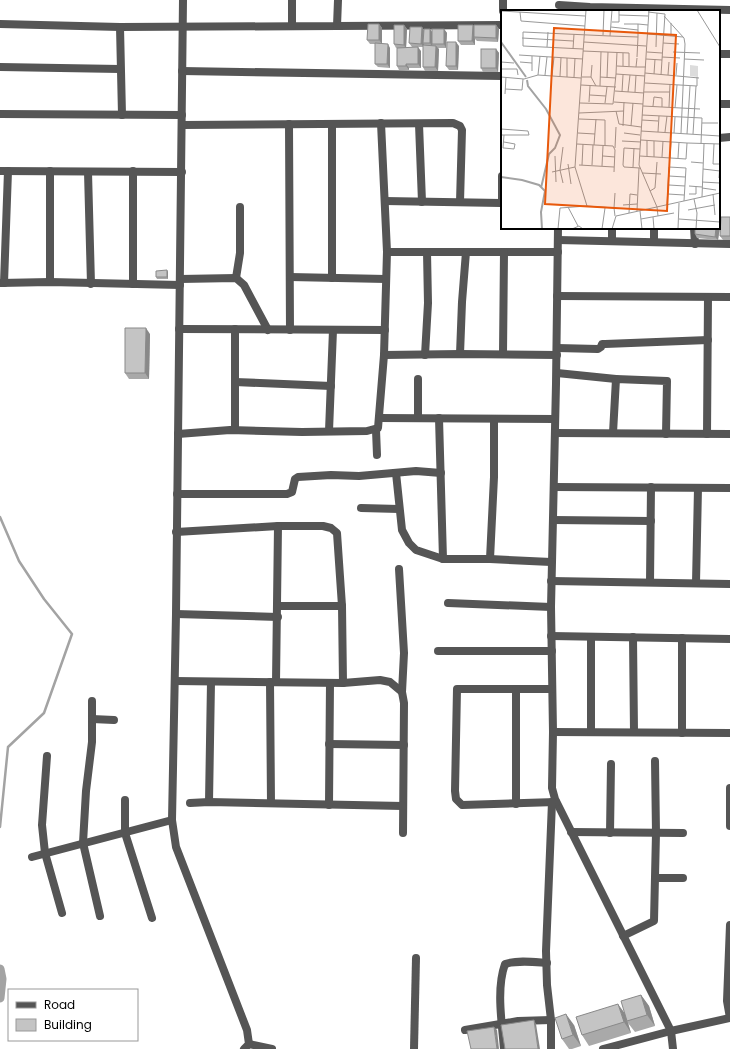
<svg xmlns="http://www.w3.org/2000/svg" width="730" height="1049" font-family="Poppins,sans-serif">
<rect width="100%" height="100%" fill="#fff"/>
<g fill="none" stroke-linecap="round" stroke-linejoin="round">
<!-- stream -->
<path stroke="#a3a3a3" stroke-width="2.5" d="M0 517 19 561 44 599 72 634 44 713 8 747 0 827"/>
<!-- canal -->
<path stroke="#a3a3a3" stroke-width="9" d="M0 969 2 979 0 998"/>
<!-- minor -->
<g stroke="#555" stroke-width="8">
<path d="M559 5 590 7 730 10"/>
<path d="M503 11V0"/>
<path d="M0 24 120 27 337 26 338 0"/>
<path d="M292 26V0"/>
<path d="M337 26 502 25"/>
<path d="M120 27 122 115"/>
<path d="M719 54H730"/>
<path d="M0 67 120 69"/>
<path d="M182 71 502 76"/>
<path d="M719 104H730"/>
<path d="M0 114 182 115"/>
<path d="M381 123 387 252H558"/>
<path d="M289 124 290 330"/>
<path d="M332 124V278"/>
<path d="M419 124 422 202"/>
<path d="M182 125 453 123 460 126 462 130 460 202"/>
<path d="M719 138 730 137"/>
<path d="M0 171 182 172"/>
<path d="M88 172 91 284"/>
<path d="M502 176V203"/>
<path d="M385 201 501 203"/>
<path d="M558 228 556 384 551 607 553 732 552 788 555 799 671 1031 673 1049"/>
<path d="M612 228V241"/>
<path d="M654 228V242"/>
<path d="M694 228 695 244"/>
<path d="M558 240 730 244"/>
<path d="M290 277 386 279"/>
<path d="M236 278 240 253V207"/>
<path d="M180 279 236 278 244 285 268 330"/>
<path d="M50 282V171"/>
<path d="M0 283 50 282 180 285"/>
<path d="M4 283 8 171"/>
<path d="M133 284V171"/>
<path d="M557 296 730 297"/>
<path d="M179 329 385 330"/>
<path d="M557 348 598 349 601 347 602 344H605L708 340"/>
<path d="M460 354 462 302 466 252"/>
<path d="M503 354 504 252"/>
<path d="M384 355 460 354 557 355"/>
<path d="M425 355 428 303 427 252"/>
<path d="M557 373 616 379"/>
<path d="M235 382 331 386"/>
<path d="M379 418 555 419"/>
<path d="M418 418V379"/>
<path d="M439 418 443 559"/>
<path d="M235 430V329"/>
<path d="M376 430 377 455"/>
<path d="M329 431 333 330"/>
<path d="M555 433 730 434"/>
<path d="M613 433 616 379 667 381 666 434"/>
<path d="M178 434 230 430 302 432 367 431 378 428 384 355 387 252"/>
<path d="M707 434 708 297"/>
<path d="M396 473 402 530 409 543 416 550 443 559H490L551 562"/>
<path d="M554 487 730 488"/>
<path d="M177 494H287L292 492 295 479 298 477 331 475 359 476 416 471 441 473"/>
<path d="M361 508 399 509"/>
<path d="M553 520 651 521"/>
<path d="M176 532 278 526H323L331 528 337 533 342 606 343 683"/>
<path d="M490 559 494 477V419"/>
<path d="M399 569 404 653 402 692"/>
<path d="M551 581 730 584"/>
<path d="M650 582 651 487"/>
<path d="M696 583 698 488"/>
<path d="M448 603 551 607"/>
<path d="M278 606H342"/>
<path d="M176 614 278 617"/>
<path d="M551 636 730 639"/>
<path d="M633 637 634 732"/>
<path d="M438 651H552"/>
<path d="M175 681 343 683 380 680 390 682 402 692 404 703 403 833"/>
<path d="M270 682 271 803"/>
<path d="M276 682 278 526"/>
<path d="M552 689H457L455 791 456 799 462 805 556 802"/>
<path d="M92 701V742L86 791 83 843 100 916"/>
<path d="M92 719 114 720"/>
<path d="M553 732 730 733"/>
<path d="M591 732V637"/>
<path d="M682 733V638"/>
<path d="M329 744 404 745"/>
<path d="M47 756 42 825 45 853 62 913"/>
<path d="M730 788V826"/>
<path d="M125 800V833L152 918"/>
<path d="M209 802 211 682"/>
<path d="M190 803 209 802 403 806"/>
<path d="M516 804V689"/>
<path d="M329 805 330 683"/>
<path d="M571 832 683 833"/>
<path d="M610 833 611 764"/>
<path d="M32 857 172 820"/>
<path d="M656 878H683"/>
<path d="M623 936 654 921 656 833 655 761"/>
<path d="M730 1018 727 1001 730 925"/>
<path d="M465 1030 518 1021 551 1020"/>
<path d="M249 1044 272 1049"/>
<path d="M414 1049 416 958"/>
<path d="M504 1049C502 1023 496 989 505 964 518 960 533 962 547 963"/>
<path d="M551 1049V1020L547 985 546 951 552 802"/>
</g>
<!-- tertiary -->
<g stroke="#555" stroke-width="8">
<path d="M183 0 176 614 172 820 176 847 247 1030 249 1044 244 1049"/>
<path d="M603 1049 671 1031 730 1018"/>
</g>
</g>
<!-- wall -->
<g fill="#a9a9a9">
<path d="M379 24 382 28V44L390 48V68L378 67 375 64V44H370L367 40Z"/>
<path d="M404 25 407 29 406 48 421 51V68H409V70H399L397 66 399 48H396L394 44Z"/>
<path d="M473 25 474 27 496 25 499 29 498 42 477 41 475 39V45H461L458 41Z"/>
<path d="M422 27 424 30 432 32 444 29 447 33 446 48H437L439 49 438 71H425L423 67V47H412L409 43Z"/>
<path d="M459 46 458 70H449L446 66Z"/>
<path d="M496 49 499 53 498 72H483L481 68Z"/>
<path d="M730 217V240H723L720 236Z"/>
<path d="M720 227 718 240 697 238 695 234Z"/>
<path d="M167 270 168 272V279H157L156 277Z"/>
<path d="M150 334 149 379H129L125 373Z"/>
<path d="M641 995 649 1006 655 1026 635 1032 628 1023 631 1033 589 1046 582 1035 625 1013Z"/>
<path d="M574 1025 581 1046 572 1049H569L562 1039Z"/>
</g>
<!-- shaded-wall -->
<g fill="#898989">
<path d="M379 24 382 28V44L379 40Z"/>
<path d="M404 25 407 29 406 49 404 45Z"/>
<path d="M473 25 476 29 474 37 475 39V45L472 41Z"/>
<path d="M496 25 499 29 498 42 496 38Z"/>
<path d="M422 27 424 31 423 43 424 44V47L421 44Z"/>
<path d="M430 29 433 33 432 47 430 43Z"/>
<path d="M444 29 447 33 446 48 444 44Z"/>
<path d="M456 42 459 46 458 70 456 66Z"/>
<path d="M388 44 390 48V68L387 64Z"/>
<path d="M436 46 439 49 438 71 435 67Z"/>
<path d="M418 47 421 51V68L418 64Z"/>
<path d="M496 49 499 53 498 72 496 68Z"/>
<path d="M406 64 409 68V70L406 66Z"/>
<path d="M719 226 720 227 718 240 715 237 716 228H719Z"/>
<path d="M167 270 168 272V279L167 277Z"/>
<path d="M146 328 150 334 149 379 145 373Z"/>
<path d="M641 995 649 1006 655 1026 647 1015Z"/>
<path d="M618 1004 626 1015 627 1021 628 1023 631 1033 624 1022Z"/>
<path d="M566 1014 574 1025 581 1046 573 1035Z"/>
<path d="M534 1020 536 1024 540 1049H538Z"/>
<path d="M494 1027 497 1030 499 1049H497Z"/>
</g>
<!-- building -->
<g fill="#c4c4c4" stroke="#898989">
<path d="M368 24H379V40H367Z"/>
<path d="M394 25H404V45L394 44Z"/>
<path d="M458 25H473L472 41H458Z"/>
<path d="M474 25H496V38L474 37Z"/>
<path d="M410 27H422L421 44 409 43Z"/>
<path d="M424 29H430V43H423Z"/>
<rect x="432" y="29" width="12" height="15"/>
<path d="M447 42H456V66H446Z"/>
<path d="M375 43 388 44 387 64H375Z"/>
<path d="M423 45 436 46 435 67H423Z"/>
<path d="M418 47V64H406V66H397V48Z"/>
<rect x="481" y="49" width="15" height="19"/>
<path d="M721 217H730V236H720Z"/>
<path d="M695 228H716L715 237 695 234Z"/>
<path d="M167 270V277H156V271Z"/>
<path d="M125 328H146L145 373H125Z"/>
<path d="M641 995 647 1015 627 1021 621 1001Z"/>
<path d="M618 1004 624 1022 582 1035 576 1017Z"/>
<path d="M566 1014 573 1035 562 1039 555 1018Z"/>
<path d="M534 1020 538 1049H505L501 1025Z"/>
<path d="M494 1027 497 1049H471L467 1031Z"/>
</g>
<!-- overview -->
<g transform="translate(501 10)">
<rect width="219" height="219" fill="#fff"/>
<path d="M189 55 197 56V67L189 66Z" fill="#dcdcdc"/>
<path fill="none" stroke="#a3a3a3" stroke-width="2" d="M0 32 25 67M26 70 27 76 45 99 59 125 54 138 48 144 40 178M0 167 21 170 38 175 44 181 40 202 41 219"/>
<path fill="none" stroke="#999" stroke-width="1" d="M148 0 138 155 156 197 157 206M196 0 219 37M0 1 84 6M19 2 20 11 84 16M147 2 164 4 160 65M118 5 147 6M163 6 183 28 184 34 180 123M111 12H118V0M123 14H137M110 17 137 20M147 24 182 27M102 25 103 0M109 26 137 27V14L147 15M170 26V13M21 28 72 31M83 32 145 36M162 33 178 34M46 37 47 22M155 37 156 3M72 39 73 24M82 39 22 36V22L109 26 111 0M82 41 128 43V56M116 42 115 64 144 66M146 42 161 43M172 42 199 43M18 45 82 49M136 47 137 27M161 47 179 48M136 48 135 57H145M145 49 161 50M183 49 203 50M0 52 13 53M19 52 31 53M116 56 135 57M122 56V43M0 59H16L17 65M31 61V46M144 63 198 68M153 64 154 49M37 65 39 46M44 65 46 47M167 65 168 52M175 65 176 53M51 66 53 47M59 66 60 48M0 67 23 69 37 65 80 68M66 67V48M73 67 74 48M81 67H90L95 76M90 67 91 55M99 67 115 68M106 68 107 42M144 73 196 76V67M80 75 115 77M99 76 100 42M4 79 21 80 22 69M114 81 143 83M121 82 122 65M127 82 129 65M134 82 135 65M143 82H169M4 84 5 67M89 85 105 86M88 92 89 76M113 92 142 94M79 93 112 94 115 64M104 93 106 77M142 96 199 99M152 96 153 87 161 88V97M168 97 169 74M174 98 176 75M115 101 118 114 140 117M78 103 123 101M141 105 201 108 200 134M78 109 104 110V136M141 110 157 111M201 113H217M122 116 123 92M130 116 132 93M0 119 27 121 28 125H0M140 121 219 126M157 122 158 106M164 122 166 106M77 123 94 124M123 123 139 125M173 123 174 107M186 124 189 76M192 124 195 76M121 131 140 132M3 132 14 134 13 139 3 138H2L3 125M186 133 219 134M76 134 112 136 114 140 113 162M213 134 212 154H219M93 135 95 109M114 138 115 117M54 146 55 172M102 146 114 147M139 146 185 149 186 133 140 130M146 146V130M153 147V131M161 147 162 131M169 148 170 132M177 148 178 132M190 152 202 153M67 154 70 174M78 155 113 157M81 155 82 134M91 155 92 135M101 156 102 136M132 157 133 138M139 158 123 157 122 155 123 138 139 139M202 159 219 161M51 162 74 157M141 163 160 164M168 166 184 167M218 168 219 154M201 172 219 173M62 173 59 160 62 137M168 175 184 176M188 176 201 177M201 178 215 180M149 181 154 178 156 152M167 184 183 185M188 184H195V176M212 184 214 205M201 187 203 134M193 189 196 203 195 219M122 195 136 194M166 195 168 157 185 158 183 191M86 196 113 198 114 206M67 197 77 216M113 198 114 183M187 200 214 195M136 201 138 158M139 201 141 219M128 203 129 184 136 185M152 207 153 219M140 209 173 203M178 209 219 212M57 219 59 198 86 196 74 157 85 0M71 219 78 216 82 219M101 219 104 198M111 219 115 206 219 183M177 219 178 193"/>
<path fill="#e8590c" fill-opacity="0.15" stroke="#e8590c" stroke-width="2" d="M53 18 175 25 166 201 44 194Z"/>
<rect width="219" height="219" fill="none" stroke="#000" stroke-width="2"/>
</g>
<!-- legend -->
<rect x="8" y="989" width="130" height="52" fill="#ffffff" stroke="#999999"/>
<rect x="16" y="1002" width="20" height="6" fill="#555555" stroke="#999999"/>
<text x="44" y="1009" font-size="12" fill="#000000">Road</text>
<rect x="16" y="1019" width="20" height="12" fill="#c4c4c4" stroke="#999999"/>
<text x="44" y="1029" font-size="12" fill="#000000">Building</text>
</svg>
